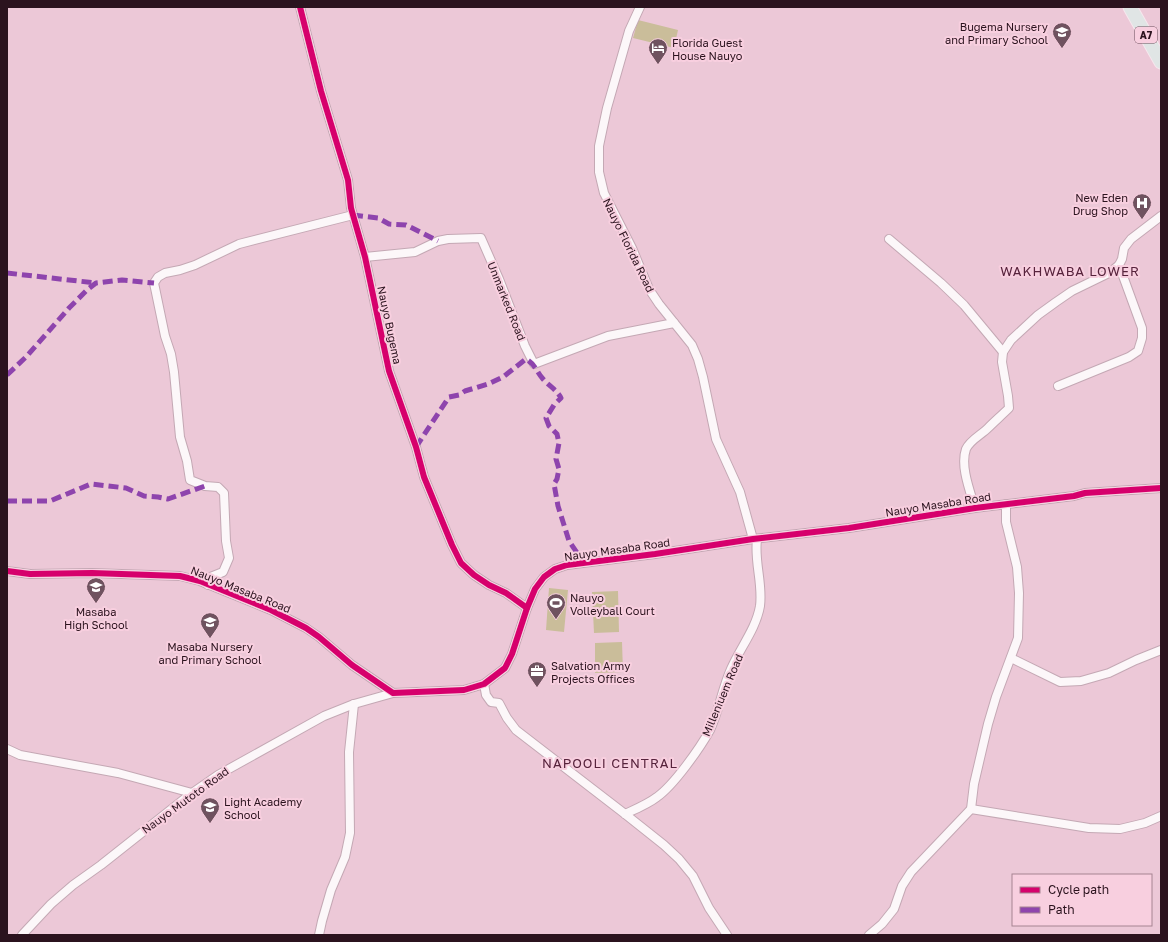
<svg xmlns="http://www.w3.org/2000/svg" width="1168" height="942" font-family="'Golos Text',sans-serif">
<rect width="100%" height="100%" fill="#ecc8d7"/>
<!-- green -->
<g fill="#cabd9a">
<path d="M638 20 678 30 674 48 633 38Z"/>
<path d="M549 588 568 590 564 632 546 630Z"/>
<path d="M618 591 619 632 594 633 592 592Z"/>
<path d="M622 642 623 672 595 673V643Z"/>
</g>
<g fill="none" stroke-linecap="round" stroke-linejoin="round">
<defs>
<g id="street">
<path d="M300 7 321 91 348 180 351 208 365 257 389 371 416 447 424 477 452 545 461 563 474 575 489 585 506 593 527 608"/>
<path d="M640 7 629 31 607 108 599 146V172L604 193 632 248 649 289 659 304 692 345 698 359 703 377 716 439 740 492 753 539"/>
<path d="M889 239 941 283 964 305 1003 352"/>
<path d="M365 257 415 252 438 241 448 239 481 238 499 279 525 346 534 364 608 336 674 323"/>
<path d="M1058 386 1129 357 1138 351 1142 338V328L1119 265"/>
<path d="M975 508C970 491 960 466 966 449 970 440 981 435 988 428 995 421 1002 415 1009 408L1008 396 1002 362 1003 352 1011 340 1038 315 1056 302 1072 291 1109 273 1119 265 1122 259 1124 248 1131 239 1161 216"/>
<path d="M7 571 30 574 92 573 180 576 200 581 271 610 306 628 319 637 352 665 393 693 464 690 484 684 505 668 512 654 527 608 535 589 544 577 555 569 567 565 655 554 753 539 849 528 975 508 1074 496 1085 493 1161 488"/>
<path d="M208 585V578L223 572 229 558 226 541 224 493 218 487 205 486 190 480 187 461 180 437 174 372 171 354 165 336 154 283 158 277 165 273 180 270 195 265 239 244 353 215"/>
<path d="M1011 658 1060 682 1081 681 1109 673 1136 660 1161 650"/>
<path d="M484 684 486 695 491 702 499 703 507 718 516 730 625 814 664 845 679 859 693 876 709 908 727 935"/>
<path d="M7 749 20 755 118 773 192 793"/>
<path d="M971 809 1089 828 1120 829 1145 823 1161 816"/>
<path d="M625 814C636 809 648 804 657 797 674 785 700 748 710 730 719 711 722 689 731 669 740 648 756 629 760 606 763 583 754 562 757 539"/>
<path d="M22 935 51 904 73 885 101 865 192 793 218 775 324 716 354 704 393 693"/>
<path d="M319 935 322 921 331 890 345 857 350 833 349 752 354 704"/>
<path d="M869 935 882 924 894 909 902 886 911 872 971 809 974 784 988 724 996 697 1018 638 1019 593 1017 567 1006 522V504"/>
</g>
<path id="primary" d="M1130 7 1161 62"/>
</defs>
<!-- street casing -->
<use href="#street" stroke="#c4a8b4" stroke-width="10"/>
<!-- primary casing -->
<use href="#primary" stroke="#f6e6ed" stroke-width="15"/>
<!-- street -->
<use href="#street" stroke="#fcf7f9" stroke-width="8"/>
<!-- primary -->
<use href="#primary" stroke="#e0e5e5" stroke-width="13"/>
<!-- quiet -->
<g stroke="#8e44ad" stroke-width="5" stroke-dasharray="10 5" stroke-linecap="butt">
<path d="M353 215 378 218 389 224 406 225 438 241"/>
<path d="M7 273 96 283"/>
<path d="M7 375 26 357 69 308 87 290 96 283 122 280 154 283"/>
<path d="M416 447 449 397 459 395 465 391 488 384 503 377 526 359C536 365 536 371 543 379 549 386 557 390 561 398L554 405 546 418 549 426 557 434 559 443 556 459 559 469 557 479 554 484 558 506 569 541 584 563"/>
<path d="M7 501H50L91 484 126 488 144 496 158 497 168 499 205 486"/>
</g>
<defs>
<g id="cycleway">
<path d="M300 7 321 91 348 180 351 208 365 257 389 371 416 447 424 477 452 545 461 563 474 575 489 585 506 593 527 608"/>
<path d="M7 571 30 574 92 573 180 576 200 581 271 610 306 628 319 637 352 665 393 693 464 690 484 684 505 668 512 654 527 608 535 589 544 577 555 569 567 565 655 554 753 539 849 528 975 508 1074 496 1085 493 1161 488"/>
</g>
</defs>
<!-- cycleway casing -->
<use href="#cycleway" stroke="#f8cfdf" stroke-width="8"/>
<!-- cycleway -->
<use href="#cycleway" stroke="#d6006c" stroke-width="6"/>
</g>
<!-- icons -->
<defs>
<symbol id="school-pin" viewBox="-11 -11 22 30"><path d="M0 17L-7.5 6A9.5 9.5 0 1 1 7.5 6Z" fill="#6f525f" stroke="#f8cfdf"/><path d="M0-5L7-2L0 1L-7-2ZM-4 1L0 2.5L4 1V4Q0 6-4 4Z" fill="#fff"/></symbol>
<symbol id="hotel-pin" viewBox="-11 -11 22 30"><path d="M0 17L-7.5 6A9.5 9.5 0 1 1 7.5 6Z" fill="#6f525f" stroke="#f8cfdf"/><path d="M-6-4.5h1.5V1H6V5H4.5V3h-9V5H-6ZM-4 0a1.8 1.8 0 1 1 3.6 0ZM.5 0V-2.5h3Q6-2.5 6 0Z" fill="#fff"/></symbol>
<symbol id="hospital-pin" viewBox="-11 -11 22 30"><path d="M0 17L-7.5 6A9.5 9.5 0 1 1 7.5 6Z" fill="#6f525f" stroke="#f8cfdf"/><path d="M-5-5h3v3.5h4V-5h3V5h-3V1.5h-4V5h-3Z" fill="#fff"/></symbol>
<symbol id="stadium-pin" viewBox="-11 -11 22 30"><path d="M0 17L-7.5 6A9.5 9.5 0 1 1 7.5 6Z" fill="#6f525f" stroke="#f8cfdf"/><path d="M0-5a6.5 5 0 1 0 0 10a6.5 5 0 1 0 0-10ZM-3.5-1.8h7v3.6h-7Z" fill="#fff"/></symbol>
<symbol id="office-pin" viewBox="-11 -11 22 30"><path d="M0 17L-7.5 6A9.5 9.5 0 1 1 7.5 6Z" fill="#6f525f" stroke="#f8cfdf"/><path d="M-6-3h4V-5.5h4V-3h4V5H-6ZM-1-4.5V-3h2v-1.5ZM-6 0V1H6V0Z" fill="#fff"/></symbol>
</defs>
<g fill-rule="evenodd">
<use href="#school-pin" x="1051" y="21" width="22" height="30"/>
<use href="#hotel-pin" x="647" y="37" width="22" height="30"/>
<use href="#hospital-pin" x="1131" y="192" width="22" height="30"/>
<use href="#school-pin" x="85" y="576" width="22" height="30"/>
<use href="#stadium-pin" x="545" y="592" width="22" height="30"/>
<use href="#school-pin" x="199" y="611" width="22" height="30"/>
<use href="#office-pin" x="526" y="660" width="22" height="30"/>
<use href="#school-pin" x="199" y="796" width="22" height="30"/>
</g>
<g text-anchor="middle" dominant-baseline="central" stroke-width="4" stroke-linejoin="round" paint-order="stroke">
<!-- shield labels -->
<rect fill="#f8cfdf" stroke="#684b58" stroke-width="1" x="1135" y="27" width="22" height="16" rx="3"/>
<g font-size="10" font-weight="bold" fill="#2b131e">
<text x="1146" y="35">A7</text>
</g>
<!-- poi labels -->
<g font-size="11" fill="#2b131e" stroke="#f8cfdf" text-anchor="start">
<text x="1048" y="26" text-anchor="end">Bugema Nursery<tspan x="1048" dy="13">and Primary School</tspan></text>
<text x="672" y="42">Florida Guest<tspan x="672" dy="13">House Nauyo</tspan></text>
<text x="1128" y="197" text-anchor="end">New Eden<tspan x="1128" dy="13">Drug Shop</tspan></text>
<text x="570" y="597">Nauyo<tspan x="570" dy="13">Volleyball Court</tspan></text>
<text x="96" y="611" text-anchor="middle">Masaba<tspan x="96" dy="13">High School</tspan></text>
<text x="210" y="646" text-anchor="middle">Masaba Nursery<tspan x="210" dy="13">and Primary School</tspan></text>
<text x="551" y="665">Salvation Army<tspan x="551" dy="13">Projects Offices</tspan></text>
<text x="224" y="801">Light Academy<tspan x="224" dy="13">School</tspan></text>
</g>
<!-- street labels -->
<g font-size="11" fill="#2b131e" stroke="#f8cfdf">
<text transform="translate(629 245) rotate(64)">Nauyo Florida Road</text>
<text transform="translate(507 301) rotate(68)">Unmarked Road</text>
<text transform="translate(390 325) rotate(78)">Nauyo Bugema</text>
<text transform="translate(938 504) rotate(-9)">Nauyo Masaba Road</text>
<text transform="translate(617 549) rotate(-8)">Nauyo Masaba Road</text>
<text transform="translate(241 589) rotate(22)">Nauyo Masaba Road</text>
<text transform="translate(722 695) rotate(-67)">Milleniuem Road</text>
<text transform="translate(185 800) rotate(-36)">Nauyo Mutoto Road</text>
</g>
<!-- quarter labels -->
<g font-size="13" letter-spacing="1" fill="#57233c" stroke="#f8cfdf">
<text x="1070" y="271">WAKHWABA LOWER</text>
<text x="610" y="763">NAPOOLI CENTRAL</text>
</g>
</g>
<!-- border -->
<rect width="1168" height="942" fill="none" stroke="#2b131e" stroke-width="16"/>
<!-- legend -->
<rect x="1012" y="874" width="140" height="52" fill="#f8cfdf" stroke="#a68492"/>
<rect x="1020" y="887" width="20" height="6" fill="#d6006c" stroke="#a68492"/>
<text x="1048" y="894" font-size="12" fill="#2b131e">Cycle path</text>
<rect x="1020" y="907" width="20" height="6" fill="#8e44ad" stroke="#a68492"/>
<text x="1048" y="914" font-size="12" fill="#2b131e">Path</text>
</svg>
